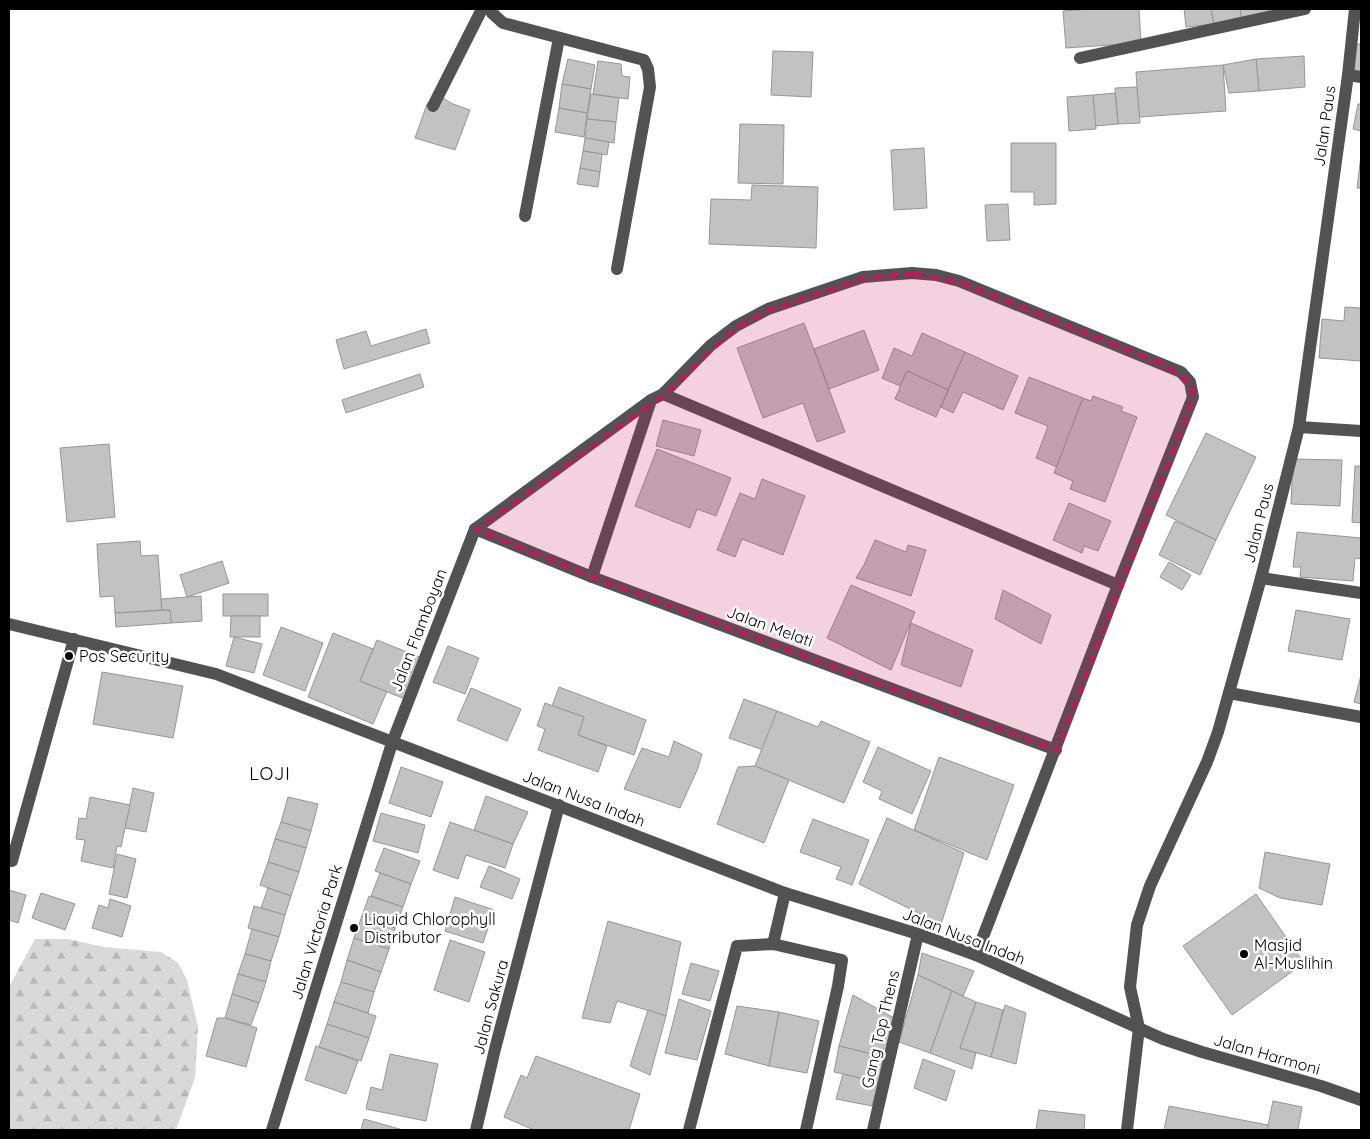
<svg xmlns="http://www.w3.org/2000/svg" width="1370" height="1139" font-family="Quicksand,sans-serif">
<defs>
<pattern id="forest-firs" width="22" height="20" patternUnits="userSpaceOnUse" patternTransform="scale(1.25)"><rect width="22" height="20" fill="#d9d9d9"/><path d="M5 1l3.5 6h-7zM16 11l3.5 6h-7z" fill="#b8b8b8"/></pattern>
</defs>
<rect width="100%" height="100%" fill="#fff"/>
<!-- forest -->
<path fill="url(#forest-firs)" d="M35 939H68L104 947 161 952 178 963 187 980 198 1027 195 1078 176 1130H9V987Z"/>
<!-- building -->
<g fill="#c2c2c2" stroke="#969696">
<path d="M1091 9H1139L1141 43 1066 48 1063 11Z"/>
<path d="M1184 9H1211L1214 24 1186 27Z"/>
<path d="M1211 9H1240L1242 20 1214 24Z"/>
<path d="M1240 9H1268L1269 14 1242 20Z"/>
<path d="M1354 44H1361V72L1352 71Z"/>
<path d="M773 51 813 52 811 97 771 95Z"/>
<path d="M1304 56 1305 87 1259 91 1256 59Z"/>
<path d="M568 59 595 65 591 89 562 84Z"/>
<path d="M1256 59 1259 91 1229 93 1223 65Z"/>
<path d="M598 61 621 64 622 76 630 77 628 99 593 94Z"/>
<path d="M1223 65 1226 111 1139 117 1136 72Z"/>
<path d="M562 84 591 89 587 113 559 108Z"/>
<path d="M1137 87 1140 123 1118 124 1115 88Z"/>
<path d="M1115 93 1118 124 1095 126 1093 95Z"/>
<path d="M591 94 619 98 616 122 587 119Z"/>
<path d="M1093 95 1096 129 1069 131 1067 97Z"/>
<path d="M439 96 453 104 470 110 455 150 415 138 427 104Z"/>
<path d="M1358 104H1361V131L1353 129Z"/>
<path d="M559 108 587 113 584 137 555 132Z"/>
<path d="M587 119 616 122 614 143 585 138Z"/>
<path d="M740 124 784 125 783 184 738 183Z"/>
<path d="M585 138 609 142 607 155 583 151Z"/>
<path d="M1011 143H1056V204L1034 205V192H1011Z"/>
<path d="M924 148 927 208 894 210 891 150Z"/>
<path d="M583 151 602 154 600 172 580 168Z"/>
<path d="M1361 155V188H1357Z"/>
<path d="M580 168 600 172 598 187 577 184Z"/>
<path d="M752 185 818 187 816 248 709 244 711 199 751 200Z"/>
<path d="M1008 204 1010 240 987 241 985 205Z"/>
<path d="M1345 307 1361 308V361L1319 358 1322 319 1344 321Z"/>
<path d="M804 323 845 432 817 442 803 403 763 418 737 348Z"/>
<path d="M426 329 430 343 344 369 336 340 366 331 371 346Z"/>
<path d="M864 330 879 370 829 389 814 349Z"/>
<path d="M922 333 965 352 948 390 907 371 900 386 882 378 894 348 912 356Z"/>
<path d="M965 352 1018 376 1003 410 963 392 953 413 941 407Z"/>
<path d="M907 371 948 390 936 417 895 399Z"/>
<path d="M420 374 424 387 346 413 342 400Z"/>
<path d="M1029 377 1083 398 1057 467 1036 458 1048 426 1015 413Z"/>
<path d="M1093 396 1123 407 1121 411 1137 417 1105 502 1070 489 1073 481 1054 473 1083 398 1091 401Z"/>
<path d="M663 420 701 430 694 456 656 446Z"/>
<path d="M1206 433 1256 457 1216 540 1166 515Z"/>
<path d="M109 444 115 517 67 522 60 448Z"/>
<path d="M657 449 731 478 716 516 697 509 690 528 635 506Z"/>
<path d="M1293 459 1342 460 1340 506 1291 504Z"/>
<path d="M1355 466H1361V523L1352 522Z"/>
<path d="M762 479 805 496 783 555 742 539 735 557 717 550 740 493 755 499Z"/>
<path d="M1069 503 1111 521 1098 551 1084 546 1082 553 1053 540Z"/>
<path d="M1175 521 1216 540 1200 575 1159 555Z"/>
<path d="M1297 532 1361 538V559L1355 558 1353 581 1300 577 1301 567H1293Z"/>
<path d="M875 540 906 552 908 545 926 550 911 596 856 578 864 565Z"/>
<path d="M140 541 141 556 158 555 162 610 115 613 114 596 100 597 97 544Z"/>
<path d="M222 561 229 583 187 597 180 575Z"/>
<path d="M1169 562 1191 575 1182 590 1160 577Z"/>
<path d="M851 585 915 612 891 670 827 638Z"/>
<path d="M1003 590 1051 615 1041 644 995 619Z"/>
<rect x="223" y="594" width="45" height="22"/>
<path d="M201 596 202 621 171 623 170 610H162L161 599Z"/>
<path d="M170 610 171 623 116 627 115 613Z"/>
<path d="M1296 610 1350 619 1342 660 1288 651Z"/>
<path d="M231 616H260V637H230Z"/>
<path d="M911 623 973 650 961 687 901 665Z"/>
<path d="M281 627 323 643 305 691 263 675Z"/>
<path d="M333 633 373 649 360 681 387 691 373 724 308 697Z"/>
<path d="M234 637 262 644 254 673 226 666Z"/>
<path d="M377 640 422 658 405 699 360 681Z"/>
<path d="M448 646 479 658 465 694 433 682Z"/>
<path d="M102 672 183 686 173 738 93 724Z"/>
<path d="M1361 675V704L1354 702Z"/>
<path d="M559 687 646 720 634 755 578 735 584 717 552 706Z"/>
<path d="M471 688 521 709 507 741 457 720Z"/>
<path d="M744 699 777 711 763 750 729 738Z"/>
<path d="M545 703 584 717 578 735 607 746 598 772 538 750 545 729 537 726Z"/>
<path d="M777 711 818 727 821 721 870 742 844 803 755 766Z"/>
<path d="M674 741 702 754 698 768 680 808 624 789 642 748 669 757Z"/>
<path d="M878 747 931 771 912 814 879 799 882 791 863 782Z"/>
<path d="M939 757 1014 785 987 860 914 830Z"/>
<path d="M755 766 789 780 764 843 717 824 738 767Z"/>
<path d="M401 767 443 782 431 817 389 803Z"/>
<path d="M133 788 154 793 146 832 125 828Z"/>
<path d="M486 796 528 812 513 844 474 830Z"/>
<path d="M90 797 130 805 121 847 117 846 113 868 81 861 85 840 76 839 79 818 86 819Z"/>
<path d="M288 797 318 804 311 831 281 822Z"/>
<path d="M381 813 425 825 418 853 373 841Z"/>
<path d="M887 818 964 853 941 924 859 884Z"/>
<path d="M813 819 869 840 852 885 836 879 841 867 800 852Z"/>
<path d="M281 822 311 831 306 848 275 839Z"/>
<path d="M450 822 513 844 505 868 466 855 458 879 433 870Z"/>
<path d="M275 839 306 848 299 872 268 862Z"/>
<path d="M384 848 420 861 411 884 375 871Z"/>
<path d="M1265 852 1330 864 1322 905 1280 898 1259 888Z"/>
<path d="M117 854 136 859 127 898 109 894Z"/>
<path d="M268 862 299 872 291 896 260 885Z"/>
<path d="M489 866 520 879 512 899 480 887Z"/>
<path d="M380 873 411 884 403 907 371 896Z"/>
<path d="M268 888 291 896 285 915 261 908Z"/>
<path d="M9 890 26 895 18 923 9 920Z"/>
<path d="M41 893 75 904 65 930 32 918Z"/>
<path d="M1256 894 1304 963 1232 1015 1183 946Z"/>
<path d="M369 896 403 907 395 928 362 916Z"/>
<path d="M455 897 494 910 483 943 445 931Z"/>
<path d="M110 899 131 906 122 937 92 928 99 905 108 908Z"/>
<path d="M254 906 285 915 279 937 248 928Z"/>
<path d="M362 916 395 928 389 949 354 938Z"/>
<path d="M608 921 681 942 666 1016 617 1001 610 1023 582 1018Z"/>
<path d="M252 929 279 937 271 961 245 954Z"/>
<path d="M354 938 389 949 381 972 347 960Z"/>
<path d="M450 940 485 952 469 1002 434 990Z"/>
<path d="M922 953 974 971 963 996 918 975Z"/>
<path d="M245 954 271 961 266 982 238 974Z"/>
<path d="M347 960 381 972 374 992 341 982Z"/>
<path d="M691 963 719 971 710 1001 682 994Z"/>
<path d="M238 974 266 982 259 1003 232 994Z"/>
<path d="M918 975 952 991 930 1053 899 1042Z"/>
<path d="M341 982 374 992 368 1013 334 1002Z"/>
<path d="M952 991 976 1002 960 1048 976 1053 972 1069 930 1053Z"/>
<path d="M232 994 259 1003 251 1025 225 1018Z"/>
<path d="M853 995 894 1018 884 1057 839 1046Z"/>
<path d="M679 999 711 1011 697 1060 665 1053Z"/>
<path d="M334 1002 376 1016 369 1038 327 1024Z"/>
<path d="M976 1002 1003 1010 991 1057 960 1048Z"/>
<path d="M1005 1005 1026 1013 1016 1064 991 1057Z"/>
<path d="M737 1006 779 1012 769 1066 725 1054Z"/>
<path d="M648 1010 666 1016 650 1075 630 1066Z"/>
<path d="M779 1012 819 1021 807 1073 769 1066Z"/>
<path d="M217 1018H225L257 1028 246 1067 206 1056Z"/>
<path d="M327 1024 369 1038 361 1061 319 1047Z"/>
<path d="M316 1046 358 1061 346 1094 305 1080Z"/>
<path d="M839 1046 884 1057 878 1082 834 1072Z"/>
<path d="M390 1054 438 1064 426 1121 366 1109 371 1087 382 1090Z"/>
<path d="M536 1056 640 1094 629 1130H534L504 1117 521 1075 527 1078Z"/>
<path d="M923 1059 955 1071 946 1101 914 1088Z"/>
<path d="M843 1074 878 1082 872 1106 836 1099Z"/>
<path d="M1273 1101 1302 1107 1298 1130H1267Z"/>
<path d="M1169 1106 1268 1125 1267 1130H1164Z"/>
<path d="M1039 1110 1085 1115 1084 1130H1036Z"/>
<path d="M364 1119 403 1130H361Z"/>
</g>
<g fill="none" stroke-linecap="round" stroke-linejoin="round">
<!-- minor -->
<g stroke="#525252" stroke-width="12">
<path d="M490 9 492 13 503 23 644 60 648 69 650 87 617 269"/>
<path d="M1080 58 1305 9"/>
<path d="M1348 75 1361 77"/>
<path d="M433 106 482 9"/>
<path d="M525 216 559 38"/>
<path d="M663 394 1118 585"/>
<path d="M1299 427 1361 431"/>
<path d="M475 529 651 400 663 394 711 345 736 326 768 309 863 277 912 273 936 275 959 281 1181 372 1190 382 1193 397 1118 585 976 955"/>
<path d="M475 529 592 577 1056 750"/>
<path d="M592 577 651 400"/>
<path d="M1261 578 1361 593"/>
<path d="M9 624 216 674 785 893 918 934 976 955 1163 1039 1202 1052 1321 1086 1361 1100"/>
<path d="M1229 693 1361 717"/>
<path d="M9 860 12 861 74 639"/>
<path d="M773 944 785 893"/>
<path d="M272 1130 392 743 475 529"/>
<path d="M476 1130 495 1049 559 805"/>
<path d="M689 1130 737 946 773 944 842 960 838 986 806 1130"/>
<path d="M873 1130 918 934"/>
<path d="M1127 1130 1139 1028 1130 987 1137 925 1150 886 1207 762 1218 732 1261 578 1299 427 1348 75 1355 9"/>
</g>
</g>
<!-- marked area -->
<path fill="#c2185b" fill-opacity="0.2" stroke="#c2185b" stroke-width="4" stroke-dasharray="10 6" stroke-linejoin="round" d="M912 273 959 281 1162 363 1190 382 1193 397 1056 750 592 577 475 529 663 394 736 326 768 309 863 277Z"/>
<!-- markers -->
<g fill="#000" stroke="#fff" stroke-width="2">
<circle cx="69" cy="656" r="5"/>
<circle cx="354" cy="928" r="5"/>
<circle cx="1244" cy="954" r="5"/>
</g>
<g text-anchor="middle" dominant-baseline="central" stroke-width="5" stroke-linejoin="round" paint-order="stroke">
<!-- street labels -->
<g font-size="16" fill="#000" stroke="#fff">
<text transform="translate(1324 126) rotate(-82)">Jalan Paus</text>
<text transform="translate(1258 523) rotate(-76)">Jalan Paus</text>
<text transform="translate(770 626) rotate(20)">Jalan Melati</text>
<text transform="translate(418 630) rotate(-69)">Jalan Flamboyan</text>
<text transform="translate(584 798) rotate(21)">Jalan Nusa Indah</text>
<text transform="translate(316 932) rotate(-73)">Jalan Victoria Park</text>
<text transform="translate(964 936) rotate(21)">Jalan Nusa Indah</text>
<text transform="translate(490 1007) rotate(-75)">Jalan Sakura</text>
<text transform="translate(880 1029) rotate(-77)">Gang Top Thens</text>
<text transform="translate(1267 1054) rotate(16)">Jalan Harmoni</text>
</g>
<!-- poi labels -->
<g font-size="16" fill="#000" stroke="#fff" text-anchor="start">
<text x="79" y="656">Pos Security</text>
<text x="364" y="919">Liquid Chlorophyll<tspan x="364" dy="18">Distributor</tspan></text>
<text x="1254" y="945">Masjid<tspan x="1254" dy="18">Al-Muslihin</tspan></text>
</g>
<!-- neighbourhood labels -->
<g font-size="18" letter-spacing="1" fill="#000" stroke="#fff">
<text x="270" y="773">LOJI</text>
</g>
</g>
<!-- border -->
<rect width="1370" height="1139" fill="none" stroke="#000000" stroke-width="20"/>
</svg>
